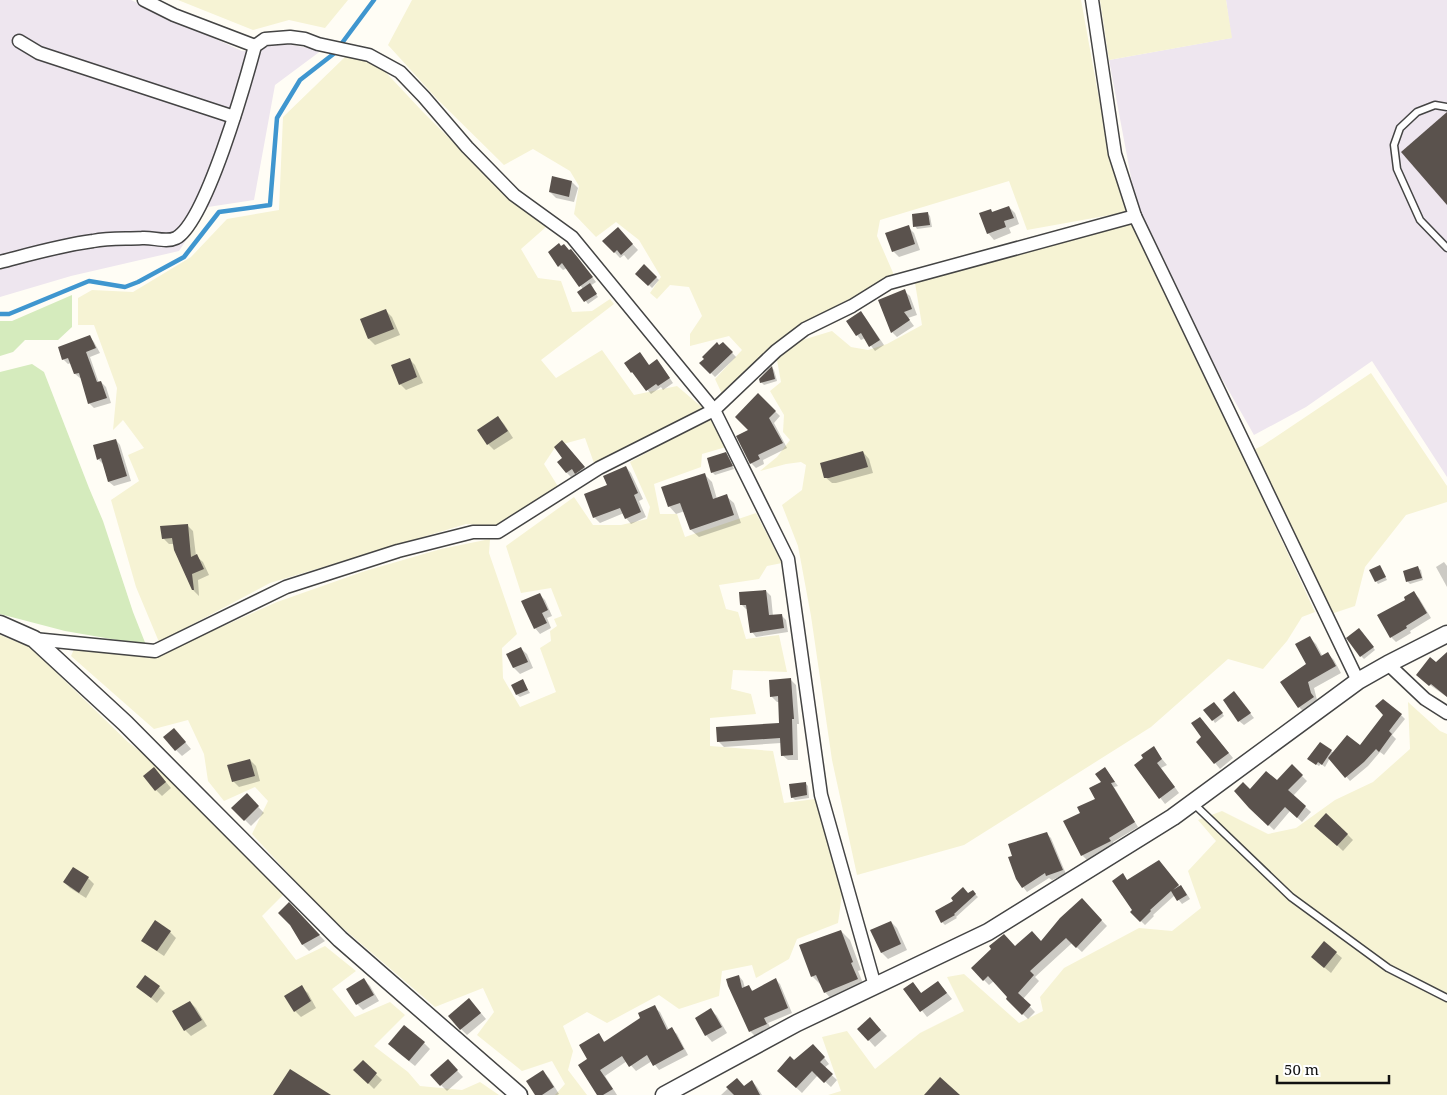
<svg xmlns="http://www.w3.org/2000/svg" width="1447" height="1095" font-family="'Noto Serif',serif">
<rect width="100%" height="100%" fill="#fffdf5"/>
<!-- industrial -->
<g fill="#eee6ef">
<path d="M0 0H131L242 51H260L273 42 322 50 275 85 254 200 208 207 179 251 71 276 0 297Z"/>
<path d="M1226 0H1447V477L1372 361 1306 407 1254 435 1201 342 1136 204 1109 60 1231 38Z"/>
</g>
<!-- farmland -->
<g fill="#f6f3d4">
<path d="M178 0H348L325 28 289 20 253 30Z"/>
<path d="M412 0H1081L1097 88 1114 174 1127 212 1027 230 1009 181 880 220 877 236 894 275 803 324 767 350 723 396 715 379 742 350 729 336 690 346V334L702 316 689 287 670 285 657 299 650 293 661 277 639 240 616 222 596 237 574 214 579 186 570 171 533 149 504 165 438 100 388 45Z"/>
<path d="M1100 0H1226L1232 38 1109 60Z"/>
<path d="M345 57 377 63 423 112 511 200 546 227 521 249 538 278 561 281 572 312 592 311 610 299 614 304 541 360 556 378 602 350 634 395 677 386 704 409 594 463 585 438 556 446 544 464 559 488 504 527 466 524 270 583 159 642 136 587 111 500 139 481 128 455 144 448 123 420 113 430 117 388 94 325H78V298L92 290 133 292 191 257 227 219 279 210 283 117Z"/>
<path d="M1134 222 1315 612 1302 617 1287 641 1263 669 1228 659 1151 727 964 845 857 875 832 760 811 616 798 546 782 505 802 490 806 465 801 462 786 464 760 471 777 457 790 440 783 432 784 415 770 391 781 382 777 360 799 341 832 331 851 347 868 350 887 344 922 325 915 283Z"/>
<path d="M1371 373 1447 486V502L1406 515 1365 567 1355 606 1331 614 1255 449 1262 446Z"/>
<path d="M711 417 726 447 702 454 701 467 654 484 660 514H677L685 537 756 513 782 563 767 566 759 579 719 585 726 609 738 612 746 639 779 635 787 672 733 670 731 689 751 694 756 714 710 718V746L773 751 784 803 815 799 843 887 838 923 797 939 789 959 756 978 752 965 722 971 719 996 679 1009 659 995 607 1023 587 1012 563 1026 573 1051 568 1070 587 1095H555L565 1084 552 1061 522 1071 477 1035 494 1012 483 988 435 1007 324 912 252 834 268 801 255 787 224 801 208 781 204 754 188 720 154 729 71 656 75 647 165 652 277 602 365 571 441 549 490 539 489 553 517 634 502 648 503 678 520 707 556 692 540 648 551 641 550 631 557 626 554 619 562 616 551 588 521 593 506 546 574 497 593 525H621L647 519 650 507 630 462Z"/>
<path d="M0 635 30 647 128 742 160 767 285 893 262 916 296 960 325 946 356 971 332 989 355 1017 390 1002 405 1015 374 1046 408 1072 420 1086 462 1090 480 1082 499 1095H0Z"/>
<path d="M1408 702 1440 731 1447 734V1095H828L841 1091 822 1037 847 1031 875 1069 920 1033 964 1011 947 977 964 974 1019 1023 1043 1011 1040 997 1064 968 1139 928 1172 931 1201 908 1188 871 1216 841 1198 820 1222 811 1268 834 1296 828 1335 800 1373 782 1410 749Z"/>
</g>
<!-- green -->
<g fill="#d5ebbd">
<path d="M72 295V327L58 340H25L13 352 0 356V321H12Z"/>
<path d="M32 364 44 372 89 488 103 521 133 612 146 645 65 631 0 614V372Z"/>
</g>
<!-- shadow -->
<g fill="#0003">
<path d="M572 182 578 188 574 202 556 198 550 192Z"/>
<path d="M1009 207 1015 213 1019 224 1009 228 1011 233 994 240 988 233 990 210 994 213Z"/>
<path d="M928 214 930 216 932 227 917 229 915 226Z"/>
<path d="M908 227 914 233 920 250 899 257 893 251Z"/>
<path d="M624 235 638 250 628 260 624 255 620 258 604 241Z"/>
<path d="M570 251 576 255 596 282 590 286 598 297 588 304 579 292 583 289 567 268 563 270 559 266Z"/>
<path d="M644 266 659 280 652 288 637 273Z"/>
<path d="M904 291 910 296 917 315 908 318 914 326 897 337 892 332Z"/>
<path d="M386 311 392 317 400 335 375 345 369 339 362 320Z"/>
<path d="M860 312 865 317 884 345 875 351 865 338 861 340 857 335Z"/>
<path d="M90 337 94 342 100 353 90 357 99 383 101 382 106 387 111 403 94 408 89 403 82 378H80L75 374 71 363 68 364 63 359Z"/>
<path d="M723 343 736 357 715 377 701 363Z"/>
<path d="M409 359 415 365 423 383 406 390 400 384Z"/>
<path d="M661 365 673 383 663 390 661 387 651 394 632 372 649 366Z"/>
<path d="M772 368 774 370 777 381 764 385 761 382Z"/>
<path d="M758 395 780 416 774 423 787 448 763 460 764 464 756 468 751 463 750 431Z"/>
<path d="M498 418 504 424 513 438 494 450 488 444Z"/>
<path d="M116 440 120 445 131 481 114 486 109 482 103 464 98 459Z"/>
<path d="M568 448 590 474 573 479 567 473 558 462 564 458Z"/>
<path d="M863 452 869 459 873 473 836 483H832L825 477Z"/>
<path d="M725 453 734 469 715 475 712 472Z"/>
<path d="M626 467 631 473 643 499 639 501 646 517 631 524 626 518 624 513 600 523 594 517 609 486Z"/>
<path d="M704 474 712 482 717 499 726 496 734 503 741 523 699 537 691 530 685 511 676 514 669 506Z"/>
<path d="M187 525 193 531 196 556 203 562 209 575 198 580 199 596 193 590 174 544H169L163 538Z"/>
<path d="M1444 562 1447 566V587L1436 567Z"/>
<path d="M1380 566 1387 580 1378 584 1376 581Z"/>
<path d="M1418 568 1421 570 1423 580 1410 584 1408 582 1405 572Z"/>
<path d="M766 591 771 596 773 616 781 615 786 620 788 632 756 637 752 632 748 609H746L741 604Z"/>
<path d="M1414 593 1419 598 1431 618 1410 631 1411 633 1396 642 1391 637 1407 600Z"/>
<path d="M539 594 545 600 552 616 547 618 551 628 540 634 535 628Z"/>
<path d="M1362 632 1375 650 1364 659 1361 656Z"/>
<path d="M1310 638 1316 644 1323 657 1328 654 1334 660 1341 673 1314 688 1317 700 1319 703 1305 713 1299 707 1308 664Z"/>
<path d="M520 648 527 654 533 668 520 674 514 668 508 654Z"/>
<path d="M1447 654V697L1423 680 1436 664Z"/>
<path d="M790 679 796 685 799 724H797L798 760H788L782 755 781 743 724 747 718 741 781 725 780 702H777L771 696Z"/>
<path d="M523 681 530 693 520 697 517 695Z"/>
<path d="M1234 693 1254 718 1244 725 1239 721Z"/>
<path d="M1217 706 1224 716 1215 723 1213 720Z"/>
<path d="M1401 715 1405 719 1392 735 1396 739 1384 755 1380 752 1368 766 1350 781 1330 758 1325 767 1321 764 1319 766 1311 761 1331 751 1334 753 1360 747Z"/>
<path d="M1205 724 1233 758 1220 769 1198 742 1203 738Z"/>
<path d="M180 736 191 749 182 756 176 750Z"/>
<path d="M1153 748 1167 765 1161 768 1179 793 1165 804 1135 765 1145 758Z"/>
<path d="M250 760 256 766 260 781 239 787 233 781Z"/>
<path d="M1292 766 1307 781 1293 796 1311 812 1302 822 1290 811 1274 830 1256 813 1250 791 1277 782Z"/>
<path d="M1105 769 1118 786 1114 787 1138 827 1113 842 1115 846 1087 860 1082 855V814L1096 800 1102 783Z"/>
<path d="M160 775 171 788 162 796 156 790Z"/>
<path d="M805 783 808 786 809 798 795 800 792 797Z"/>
<path d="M247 795 264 813 251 826 233 808Z"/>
<path d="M1322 831 1347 834 1353 840 1343 851Z"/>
<path d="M1046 833 1051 838 1066 874 1052 880 1049 878 1027 892 1017 879Z"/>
<path d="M1163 866 1180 887 1185 891 1190 899 1182 904 1175 895 1153 915 1154 916 1145 925 1132 912 1133 910 1123 875 1128 881Z"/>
<path d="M74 868 88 878 94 884 86 898 70 888 64 882Z"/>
<path d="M973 892 978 897 956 917 957 918 945 925 942 922 968 894Z"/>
<path d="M1082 900 1107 926 1082 952 1072 943 1035 977 1039 981 1023 999 1035 1012 1028 1019 1007 999 1009 997 994 981 989 985 973 969 1015 947 1041 943Z"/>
<path d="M289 904 325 941 309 951 303 945 291 924Z"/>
<path d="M156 922 170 932 176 938 164 956 149 946 143 940Z"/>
<path d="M891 922 897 928 907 950 888 959 882 953Z"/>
<path d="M841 931 850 940 861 970 858 971 865 988 833 1001 825 992 821 985 812 976Z"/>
<path d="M1336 953 1342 958 1331 973 1319 963Z"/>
<path d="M739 976 743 981 745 988 748 986 753 991 775 979 780 984 792 1013 768 1023 771 1029 755 1036 750 1031Z"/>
<path d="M364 980 370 986 379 1001 363 1010 357 1004Z"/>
<path d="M913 983 922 994 943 988 952 999 927 1017 905 989Z"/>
<path d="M138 987H159L165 993 157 1003Z"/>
<path d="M301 987 308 993 316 1008 301 1017 295 1011Z"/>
<path d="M190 1002 196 1008 207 1026 191 1036 185 1030Z"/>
<path d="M475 1006 486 1019 467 1035 461 1029Z"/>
<path d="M654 1007 660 1012 669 1030 671 1029 677 1034 688 1055 659 1070 652 1061 636 1071 627 1061 605 1076 617 1095H598L589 1059 598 1035 605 1042 642 1018Z"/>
<path d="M711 1010 717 1016 727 1033 712 1042 706 1035 696 1018Z"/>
<path d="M876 1025 887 1036 875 1047 859 1029Z"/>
<path d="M424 1043 430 1049 415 1066 395 1050Z"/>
<path d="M819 1051 829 1064 824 1068 837 1080 831 1087 818 1075 802 1093 784 1076 794 1061Z"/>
<path d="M448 1061 463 1077 447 1091 431 1075Z"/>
<path d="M363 1062 382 1080 374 1089 355 1070Z"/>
<path d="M543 1072 549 1078 559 1094 557 1095H537Z"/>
<path d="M737 1080 745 1087 752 1081 757 1087 762 1095H721Z"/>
</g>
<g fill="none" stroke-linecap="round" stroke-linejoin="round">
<!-- stream -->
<g stroke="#3f96cf" stroke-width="4.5">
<path d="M342 43 374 0"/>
<path d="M0 314H9L89 281 125 287 138 282 184 257 219 212 270 205 277 118 300 80 336 52"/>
</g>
</g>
<!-- building -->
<g fill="#5a524d">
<path d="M1447 112V205L1401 152Z"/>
<path d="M552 176 572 181 569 197 549 192Z"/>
<path d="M1009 206 1014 218 1004 221 1006 227 987 234 979 213 991 209 992 212Z"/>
<path d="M928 212 930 225 913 227 912 214Z"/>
<path d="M909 225 915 244 892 252 885 233Z"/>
<path d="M618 227 633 244 621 255 617 250 614 253 602 241Z"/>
<path d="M559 243 561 246 564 244 569 250 571 249 593 277 579 287 562 263 558 267 548 252Z"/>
<path d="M644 264 657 277 648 286 635 274Z"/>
<path d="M590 283 597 294 584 302 577 292Z"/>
<path d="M905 289 912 309 904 312 910 320 891 333 878 300Z"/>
<path d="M386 309 394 329 368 339 360 319Z"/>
<path d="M861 311 880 340 869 347 861 333 856 336 846 321Z"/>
<path d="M90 335 96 348 86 352 97 382 101 381 107 398 88 404 79 373 74 374 68 358 62 360 58 347Z"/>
<path d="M717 342 719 345 723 342 733 352 710 374 699 363 704 359 702 357Z"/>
<path d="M640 352 649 365 657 359 670 378 658 386 656 384 646 391 632 372 631 373 624 363Z"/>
<path d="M410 358 417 377 399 385 391 365Z"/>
<path d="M772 366 775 379 760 383 759 379Z"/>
<path d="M758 393 776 411 769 418 783 443 758 455 760 459 750 464 736 436 748 430 735 417Z"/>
<path d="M498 416 508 431 487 445 477 430Z"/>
<path d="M116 439 127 476 108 482 101 458 97 460 93 445Z"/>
<path d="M562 440 585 467 575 474 572 469 566 473 557 462 562 458 554 447Z"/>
<path d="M863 451 868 467 829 478H824L820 463Z"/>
<path d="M726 452 733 466 711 473 707 458Z"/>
<path d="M626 466 638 493 634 495 641 512 625 519 620 508 593 518 584 494 607 485 603 476Z"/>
<path d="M705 473 713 499 727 494 734 515 690 530 680 503 668 507 661 487Z"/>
<path d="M188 524 191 557 197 554 204 569 192 574 194 590H192L174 550 172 538 162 539 160 526Z"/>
<path d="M1380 565 1386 577 1375 582 1369 570Z"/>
<path d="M1418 566 1422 578 1406 582 1403 571Z"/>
<path d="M766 590 769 615 782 614 784 628 750 633 746 605H740L739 592Z"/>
<path d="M1414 591 1427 613 1406 626 1407 628 1390 638 1377 615 1405 600 1404 597Z"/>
<path d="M540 593 548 610 542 613 547 623 534 629 521 601Z"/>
<path d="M1359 628 1374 647 1360 657 1346 638Z"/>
<path d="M1310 636 1321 656 1328 652 1336 666 1308 682 1311 693 1314 697 1298 708 1280 682 1306 664 1295 644Z"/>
<path d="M521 647 528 662 513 668 506 654Z"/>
<path d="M1447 652V697L1431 684 1429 686 1416 675 1430 657 1436 662Z"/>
<path d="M791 678 793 706 794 719H792L793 755 781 756 780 738 717 742 716 727 779 723 778 696 770 697 769 680Z"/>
<path d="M523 679 528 690 516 695 511 685Z"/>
<path d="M1234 691 1251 713 1238 722 1223 700Z"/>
<path d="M1383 699 1402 714 1389 731 1392 734 1379 752 1376 749 1364 762 1345 778 1328 758 1347 735 1360 745 1383 715 1375 706Z"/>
<path d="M1214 702 1223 713 1212 721 1203 710Z"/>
<path d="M1200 717 1229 753 1214 764 1196 742 1201 737 1191 723Z"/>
<path d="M174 728 186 742 175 751 163 737Z"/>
<path d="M1320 742 1332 750 1322 765 1318 762 1316 765 1307 759Z"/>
<path d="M1154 746 1162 759 1157 763 1175 787 1159 799 1134 765 1143 758 1141 755Z"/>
<path d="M250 759 255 776 232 782 227 765Z"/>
<path d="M1292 764 1303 775 1288 790 1306 806 1297 818 1285 807 1268 826 1249 808 1234 791 1243 782 1250 789 1266 771 1277 780Z"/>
<path d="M154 767 166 782 155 791 143 776Z"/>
<path d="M1105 767 1115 782 1111 783 1135 822 1109 838 1111 841 1081 856 1063 821 1080 813 1077 807 1095 799 1089 788 1101 782 1095 774Z"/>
<path d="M806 782 807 795 791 798 789 784Z"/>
<path d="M247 793 259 806 244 821 231 808Z"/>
<path d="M1326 813 1348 834 1337 846 1314 826Z"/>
<path d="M1047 832 1063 870 1046 876 1045 873 1022 888 1016 879 1008 857 1012 856 1008 844Z"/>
<path d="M1159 860 1179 885 1173 890 1181 885 1187 895 1177 901 1171 891 1150 910 1151 911 1140 922 1130 912 1132 910 1112 881 1123 873 1127 880Z"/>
<path d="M73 867 89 877 79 893 63 882Z"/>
<path d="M963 887 968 893 973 890 976 894 954 914 955 915 941 923 935 911 953 901 951 898Z"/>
<path d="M1082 898 1102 920 1076 948 1066 938 1030 971 1034 975 1018 993 1031 1005 1022 1015 1006 999 1007 997 988 976 983 981 971 968 991 949 989 946 1004 934 1015 946 1032 931 1041 941 1060 918Z"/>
<path d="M289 902 320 935 302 945 290 925 278 913Z"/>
<path d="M155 920 171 931 157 951 141 941Z"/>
<path d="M891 921 901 944 881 953 870 930Z"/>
<path d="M841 930 853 962 851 963 858 979 824 993 816 975 811 977 799 945Z"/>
<path d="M1324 941 1337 952 1324 968 1311 957Z"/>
<path d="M145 975 160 986 151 998 136 987Z"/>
<path d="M739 975 742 988 749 985 752 991 776 978 788 1008 764 1018 767 1024 749 1032 728 986 726 979Z"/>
<path d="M364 978 374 995 356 1005 346 989Z"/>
<path d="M938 981 947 993 920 1012 903 989 913 982 921 993Z"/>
<path d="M302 985 311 1001 294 1012 284 996Z"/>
<path d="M469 998 481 1013 460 1030 448 1016Z"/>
<path d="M190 1001 202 1020 184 1031 172 1011Z"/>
<path d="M655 1005 667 1030 672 1027 684 1049 653 1066 647 1055 629 1067 622 1056 600 1070 613 1089 603 1095H597L578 1065 587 1059 579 1045 599 1033 604 1042 640 1018 638 1013Z"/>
<path d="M711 1008 722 1027 705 1036 695 1018Z"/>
<path d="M870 1017 881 1030 868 1041 857 1029Z"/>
<path d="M404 1025 425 1042 409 1061 388 1044Z"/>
<path d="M813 1044 825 1057 820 1062 833 1074 824 1083 812 1071 796 1088 777 1071 790 1056 794 1060Z"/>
<path d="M448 1059 458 1070 440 1086 430 1075Z"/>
<path d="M363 1060 377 1073 368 1084 353 1070Z"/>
<path d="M290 1069 331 1095H273Z"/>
<path d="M543 1070 554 1087 542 1095H535L526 1081Z"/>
<path d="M940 1077 960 1095H924Z"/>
<path d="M737 1078 744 1086 752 1080 760 1095H734L726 1087Z"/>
</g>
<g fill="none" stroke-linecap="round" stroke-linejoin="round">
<defs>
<g id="service">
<path d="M1447 107 1435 105 1417 112 1400 128 1394 145 1397 169 1420 220 1447 248"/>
<path d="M1194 804 1291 897 1388 968 1447 998"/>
</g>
<g id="minor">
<path d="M144 0 174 15 255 46"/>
<path d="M1092 0 1115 154 1135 216"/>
<path d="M19 41 39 53 234 117"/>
<path d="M0 262C31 254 62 245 93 241 109 238 126 239 142 238 153 237 166 243 176 238 206 222 245 83 255 46L265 39 290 37 305 39 318 44 369 55 400 72 424 97 467 147 514 195 572 237 714 410 788 559 821 795 875 986"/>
<path d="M34 639 155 651 286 587 398 551 473 532H498L599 468 714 410 776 351 805 329 852 306 889 283 1135 216 1358 681"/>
<path d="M1388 664 1425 699 1447 713"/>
</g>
<g id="tertiary">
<path d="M0 624 34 639 125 723 340 939 519 1095"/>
<path d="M664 1095 797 1023 988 932 1173 817 1358 681 1388 664 1447 634"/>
</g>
</defs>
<!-- service casing -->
<use href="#service" stroke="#444" stroke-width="9"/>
<!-- minor casing -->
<use href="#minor" stroke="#444" stroke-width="15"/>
<!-- tertiary casing -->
<use href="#tertiary" stroke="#444" stroke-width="19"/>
<!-- service -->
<use href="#service" stroke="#fff" stroke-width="6"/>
<!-- minor -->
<use href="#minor" stroke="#fff" stroke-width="12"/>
<!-- tertiary -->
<use href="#tertiary" stroke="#fff" stroke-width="16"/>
</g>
<!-- scale -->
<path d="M1277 1075v8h112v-8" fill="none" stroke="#111111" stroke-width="2.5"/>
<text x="1284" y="1075" font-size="15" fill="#111111" stroke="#ffffff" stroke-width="4" paint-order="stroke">50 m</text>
</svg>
